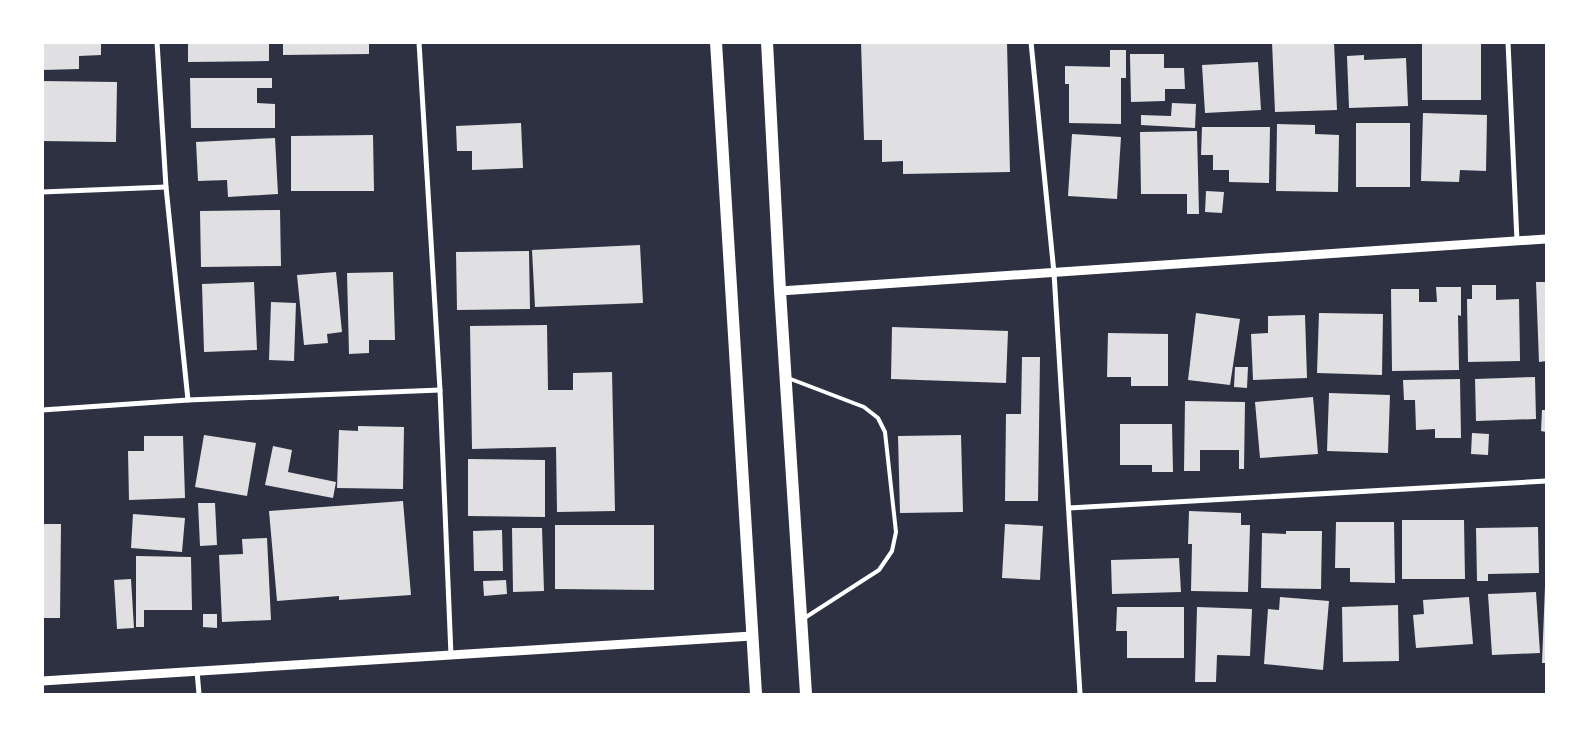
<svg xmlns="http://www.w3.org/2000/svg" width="1589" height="737" font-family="Barlow,sans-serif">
<rect width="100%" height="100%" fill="#2d3142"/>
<!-- building -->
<g fill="#e0e0e3">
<path d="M42 42H101V55L79 56V69L42 70Z"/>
<path d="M188 42H269V61L188 62Z"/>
<path d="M283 42H369V54L283 55Z"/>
<path d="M861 42H1007L1010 172 903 174V161L882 162V140H864Z"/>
<path d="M1272 42H1334L1337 110 1275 112Z"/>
<rect x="1422" y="42" width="59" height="58"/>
<path d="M1110 50H1126V78H1121V124L1069 123V84H1065V66L1110 67Z"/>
<path d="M1130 54H1164V68H1184L1185 89H1165V101L1131 102Z"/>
<path d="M1364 55V60L1406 58 1408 106 1349 108 1347 56Z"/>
<path d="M1258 62 1261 110 1205 113 1202 65Z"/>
<path d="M190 78H272V88H257V103L275 104V128H191Z"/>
<path d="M42 81 117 82 116 142 42 141Z"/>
<path d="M1172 103 1196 104 1195 128 1141 125V115L1171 116Z"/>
<path d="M1423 113 1487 115 1486 171 1460 170 1459 182 1421 181Z"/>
<path d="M521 123 523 168 472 170V151H457L456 126Z"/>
<rect x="1356" y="123" width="54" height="64"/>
<path d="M1277 124 1315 125V134L1339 135 1338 192 1276 191Z"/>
<path d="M1202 127H1270L1269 183 1229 182V170H1213V155H1201Z"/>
<path d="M1197 131 1199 214H1187V194H1141L1140 132Z"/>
<path d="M1072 134 1121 137 1117 199 1068 196Z"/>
<path d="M373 135 374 191H291V136Z"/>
<path d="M275 138 278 194 228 197 227 180 198 181 196 142Z"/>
<path d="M1206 191 1224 192 1222 213 1205 212Z"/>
<path d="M280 210 281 266 201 267 200 211Z"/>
<path d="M640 245 643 303 535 307 532 250Z"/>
<path d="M529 251 530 309 457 310 456 252Z"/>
<path d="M336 272 342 332 327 334 328 343 304 345 297 275Z"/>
<path d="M393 272 395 340H369V353L349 354 347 273Z"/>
<path d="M254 282 257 350 204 352 202 284Z"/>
<path d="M1536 282H1546V361L1539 362Z"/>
<path d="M1472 285H1496V300L1519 299 1520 361 1468 362 1467 299H1472Z"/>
<path d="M1436 287H1461V316L1458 315 1459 370 1392 371 1391 289H1419V302H1437Z"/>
<path d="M271 302 296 303 294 361 269 360Z"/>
<path d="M1196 313 1240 319 1230 385 1188 380Z"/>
<path d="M1319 313 1383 314 1382 375 1317 373Z"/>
<path d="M1305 315 1307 378 1253 380 1251 334 1268 333V316Z"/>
<path d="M547 325 548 390H573V373L612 372 615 511 557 512 556 447 472 449 470 326Z"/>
<path d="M892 327 1008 331 1006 383 891 379Z"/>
<path d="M1108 333 1168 334V386H1131V377H1107Z"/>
<path d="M1022 357H1040L1038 501H1005L1006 414H1021Z"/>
<path d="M1235 367H1248L1247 388 1234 387Z"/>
<path d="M1535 377 1536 419 1476 421 1475 379Z"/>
<path d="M1460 379 1461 438H1435V429L1416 430 1415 400H1404L1403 380Z"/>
<path d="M1329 393 1390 395 1388 453 1327 451Z"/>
<path d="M1313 397 1318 454 1260 458 1255 402Z"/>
<path d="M1185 401 1245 402 1244 469H1239V450H1200V471H1184Z"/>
<path d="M1542 410H1546V432L1541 431Z"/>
<path d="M1120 424H1172L1173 472H1152V465H1120Z"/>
<path d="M358 426 404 427 403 489 337 488 339 430 358 431Z"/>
<path d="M1472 433 1489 434 1488 455 1471 454Z"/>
<path d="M204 435 256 443 247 496 195 487Z"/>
<path d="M961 435 963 512 900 513 898 436Z"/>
<path d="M144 436H183L185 498 129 500 128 451H144Z"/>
<path d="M273 446 292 450 288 472 336 482 333 498 265 485Z"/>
<path d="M468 459 545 460V517L468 516Z"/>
<path d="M403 501 411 595 339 600V596L277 601 269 511Z"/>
<path d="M198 503H215L217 545 200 546Z"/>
<path d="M1189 511 1241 513V525H1250L1248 592 1191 591 1192 544H1188Z"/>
<path d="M133 514 185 518 182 552 131 548Z"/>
<path d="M1402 520H1464L1465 579H1402Z"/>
<path d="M1336 522H1394L1395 583 1350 582V568H1335Z"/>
<path d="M42 524H61L60 618H42Z"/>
<path d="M1005 524 1043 526 1040 580 1002 578Z"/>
<path d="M555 525H654V590L555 589Z"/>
<path d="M1538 527 1539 573 1488 574V581H1477L1476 528Z"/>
<path d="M512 528H542L544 591 513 592Z"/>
<path d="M502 530 503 571H474L473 531Z"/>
<path d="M1286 531H1322L1321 589 1261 588 1262 533 1286 534Z"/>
<path d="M267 538 271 620 222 622 219 555 243 554 242 539Z"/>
<path d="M136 556 191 557 192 610H144V627H136Z"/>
<path d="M1179 558 1181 592 1112 594 1111 560Z"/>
<path d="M131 579 134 628 117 629 114 580Z"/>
<path d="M506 580 507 594 484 596 483 581Z"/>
<path d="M1545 587H1546V663H1542Z"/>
<path d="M1536 592 1540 653 1492 655 1488 594Z"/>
<path d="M1280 597 1329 601 1323 670 1264 664 1268 609 1279 610Z"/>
<path d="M1469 597 1473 644 1416 648 1413 615 1424 614 1423 600Z"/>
<path d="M1398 605 1399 661 1343 662 1342 607Z"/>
<path d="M1117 607H1184V658H1127V631H1116Z"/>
<path d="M1197 607 1252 609 1250 656 1217 655 1216 682H1195Z"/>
<path d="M203 614H217V628L203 627Z"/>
</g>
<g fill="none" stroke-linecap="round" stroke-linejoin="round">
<!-- service -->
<path stroke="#fff" stroke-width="4" d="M788 378 864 407 878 418 885 432 896 532 892 551 879 570 803 619"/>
<!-- minor -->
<g stroke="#fff" stroke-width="5">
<path d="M157 42 166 187 188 400"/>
<path d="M419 42 440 390 451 655"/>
<path d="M1031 42 1054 273 1080 694"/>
<path d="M1508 42 1517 241"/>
<path d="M42 192 166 187"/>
<path d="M42 410 188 400 440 390"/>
<path d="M1069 508 1546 481"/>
<path d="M197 671 199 694"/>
</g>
<!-- tertiary -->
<g stroke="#fff" stroke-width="9">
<path d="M780 291 1546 239"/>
<path d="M42 681 752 636"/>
</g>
<!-- primary -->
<g stroke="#fff" stroke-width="12">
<path d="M716 42 756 694"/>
<path d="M767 42 780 291 806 694"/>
</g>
</g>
<!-- border -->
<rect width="1589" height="737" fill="none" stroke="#ffffff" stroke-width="88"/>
</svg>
